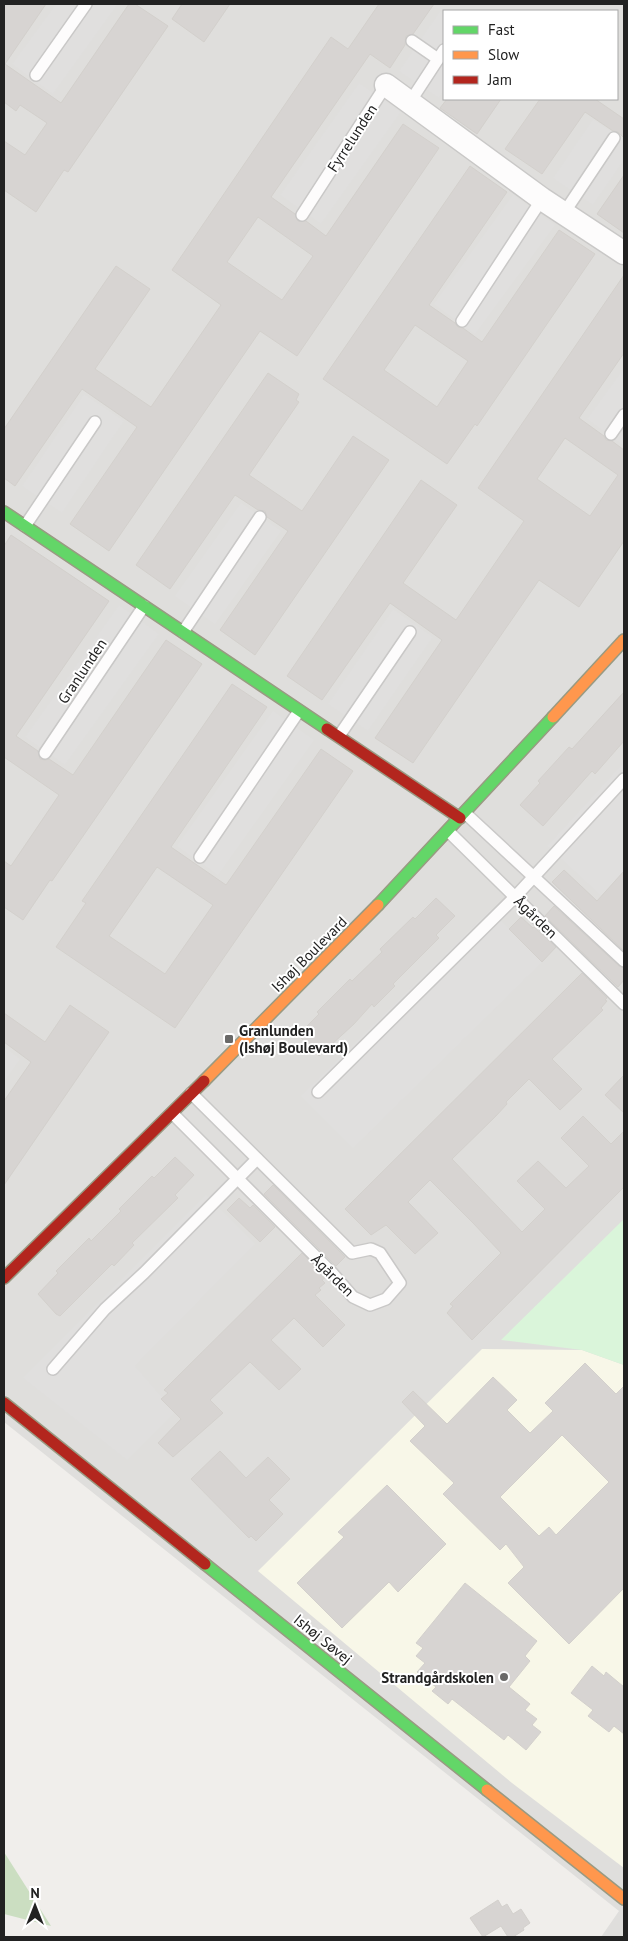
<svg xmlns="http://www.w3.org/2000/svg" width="628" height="1941" font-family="'PT Sans',sans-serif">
<rect width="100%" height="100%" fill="#f0eeeb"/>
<!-- residential -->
<path fill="#dfdedc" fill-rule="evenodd" d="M4 4H624V1937H601L619 1911 4 1422ZM444 11H617V99H444Z"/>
<!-- education -->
<path fill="#f8f7e8" d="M482 1349 582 1350 624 1365V1868L512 1783 258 1571Z"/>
<!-- forest -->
<path fill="#cbdec1" d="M4 1852 51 1926 4 1914Z"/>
<!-- park -->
<path fill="#daf5da" d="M624 1219V1365L582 1350 501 1340Z"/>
<!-- parking -->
<g fill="#e0dfde">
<path d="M56 4H118L53 94 12 64Z"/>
<path d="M440 11 444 15V91L439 98 399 71Z"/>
<path d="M359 83 401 112 321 224 280 195Z"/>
<path d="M593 119 624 140V160L593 205 553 178Z"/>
<path d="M513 195 555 225 475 334 434 304Z"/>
<path d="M624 368V446L587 419Z"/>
<path d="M84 394 124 421 62 513 22 486Z"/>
<path d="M241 503 281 531 215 624 175 596Z"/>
<path d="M119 605 159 634 65 765 25 737Z"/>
<path d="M393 609 433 637 368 731 328 704Z"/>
<path d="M273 711 314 740 218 875 177 846Z"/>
<path d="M624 762V892L612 906 547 846Z"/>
<path d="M490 910 542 962 353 1148 301 1096Z"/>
<path d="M4 1047 20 1059 4 1082Z"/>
<path d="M206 1195 255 1244 135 1366 175 1412 127 1460 23 1378Z"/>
</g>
<!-- building -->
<g fill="#d7d4d2" stroke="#d3d0cc" fill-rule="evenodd">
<path d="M4 4H46L5 64 61 103 129 4H135L168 26 68 172 64 170 36 212 4 190V141L25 155 47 123 20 105 16 111 4 102Z"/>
<path d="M182 4H230L204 42 172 19Z"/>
<path d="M379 4H434L413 34 406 36 405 45 390 68 370 54 271 197 295 214 298 221H306L326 236 403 124 439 148 297 356 260 331 109 551 70 524 137 427 82 389 15 486 4 478V429L116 266 150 289 95 369 151 407 221 305 172 270 331 37 348 49ZM258 217 313 256 282 300 227 262Z"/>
<path d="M447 99H501L477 134 440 108Z"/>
<path d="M540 99H595L624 119V138L618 132 613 131 585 112 542 174 505 149Z"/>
<path d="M470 166 507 192 429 305 455 323 458 327 463 328 482 342 559 230 595 254 477 426 475 424 447 464 323 379ZM415 325 468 361 437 407 384 370Z"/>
<path d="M624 175V233L597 214Z"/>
<path d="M624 275V353L579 418 604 436 606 440 612 441 624 450V541L579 607 539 580 413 763 375 738 442 640 390 603 322 700 287 676 421 480 457 505 403 583 456 620 524 521 478 488ZM565 438 618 475 590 516 537 479Z"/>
<path d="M268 373 299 394 296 400 299 402 249 475 302 511 353 436 389 460 255 655 220 630 288 531 267 517 265 511 258 510 235 495 170 589 136 565Z"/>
<path d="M11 535 109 601 16 736 38 751 40 759 45 760 49 759 73 775 166 640 202 664 52 881 50 880 23 920 4 907V861L11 866 59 795 4 757V546Z"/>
<path d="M232 684 267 707 171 847 226 885 321 749 353 771 175 1028 56 947 86 903 82 901ZM157 867 213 905 165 974 109 936Z"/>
<path d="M624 692V741L595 774 592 771 543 826 520 805 540 783 538 781 569 747 572 749Z"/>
<path d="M564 870 597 901 624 871V951L552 882Z"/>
<path d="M436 898 455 916 436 935 439 938 393 984 395 986 374 1007 372 1004 354 1024 319 1056 298 1035 319 1014 317 1012 350 979 352 981 382 952 380 949 413 917 415 919Z"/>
<path d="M554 906 619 966 624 968V980L618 987 545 916Z"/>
<path d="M521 917 533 928 534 927 556 947 542 962 509 929Z"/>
<path d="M582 973 607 998 605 1000 607 1001 601 1008 603 1010 552 1059 582 1089 560 1110 529 1079 506 1102 507 1104 496 1116 452 1159 522 1232 545 1209 517 1181 538 1161 566 1188 589 1166 561 1138 583 1116 611 1144 624 1131V1187L472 1340 447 1313 453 1306 450 1304 501 1253 474 1224 430 1180 408 1202 438 1233 415 1254 386 1225 371 1235 345 1209Z"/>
<path d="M70 1005 109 1032 4 1185V1101L31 1062 4 1042V1013L45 1042Z"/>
<path d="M624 1075V1113L605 1095Z"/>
<path d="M175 1157 194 1175 175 1195 178 1198 132 1243 134 1245 114 1266 112 1264 60 1316 56 1314 38 1294 58 1273 56 1271 89 1238 91 1241 121 1211 119 1209 152 1176 154 1178Z"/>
<path d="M273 1185 345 1257 336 1266 264 1194Z"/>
<path d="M239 1198 250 1208 253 1205 275 1227 260 1242 227 1210Z"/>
<path d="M302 1253 326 1277 322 1280 325 1283 319 1288 321 1290 315 1295 345 1325 323 1347 294 1318 271 1340 301 1369 279 1390 250 1362 210 1400 223 1413 173 1457 158 1443 181 1419 161 1399 168 1393 164 1390Z"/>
<path d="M585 1363 616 1394 624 1386V1588L569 1644 508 1583 524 1567 506 1544 500 1550 443 1494 454 1483 410 1441 425 1426 402 1402 413 1391 447 1424 493 1377 517 1400 507 1410 530 1433 553 1411 545 1403ZM562 1435 609 1482 556 1535 549 1527 539 1536 500 1497Z"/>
<path d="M220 1451 246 1478 268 1457 290 1479 269 1500 283 1514 256 1541 251 1536 249 1538 191 1479Z"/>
<path d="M387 1485 446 1544 398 1592 389 1582 342 1628 297 1583 344 1537 338 1532Z"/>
<path d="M465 1583 537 1641 525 1656 530 1661 509 1687 530 1704 525 1710 537 1719 532 1725 541 1732 526 1750 508 1735 504 1740 452 1699 448 1704 432 1691 436 1687 417 1672 425 1663 416 1656 423 1648 416 1643Z"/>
<path d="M592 1666 604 1676 606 1672 624 1687V1734L614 1726 609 1732 588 1716 593 1710 571 1693Z"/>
<path d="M498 1900 502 1907 507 1904 513 1914 521 1909 530 1923 523 1928 524 1930 513 1937H508L501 1926 483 1937 470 1918Z"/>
</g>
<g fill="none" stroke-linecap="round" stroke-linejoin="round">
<defs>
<g id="lane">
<path d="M412 41 438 59"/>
<path d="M36 75 86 4"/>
<path d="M410 102 444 50"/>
<path d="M564 213 614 138"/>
<path d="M302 215 386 85"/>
<path d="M462 321 542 199"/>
<path d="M611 434 624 415"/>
<path d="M25 526 95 422"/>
<path d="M183 632 260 517"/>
<path d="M339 736 410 632"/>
<path d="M45 753 144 606"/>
<path d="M465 813 624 961"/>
<path d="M448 831 624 1004"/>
<path d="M200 857 299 711"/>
<path d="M318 1092 515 897 624 779"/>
<path d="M172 1113 333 1274 353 1297 370 1305 386 1299 400 1283 380 1253 371 1249 352 1253 191 1093"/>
<path d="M53 1369 105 1309 144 1273 257 1159"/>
</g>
<path id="street" d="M386 85 542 199 624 253"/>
<g id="fast">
<path d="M4 512 327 729"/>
<path d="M378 905 553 717"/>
<path d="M205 1564 487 1790"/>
</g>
<g id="slow">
<path d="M553 717 624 640"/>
<path d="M204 1081 378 905"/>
<path d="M487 1790 624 1899"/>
</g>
<g id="jam">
<path d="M327 729 460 818"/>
<path d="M4 1278 204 1081"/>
<path d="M4 1403 205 1564"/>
</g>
</defs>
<!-- lane casing -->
<use href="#lane" stroke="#c9c8c7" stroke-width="14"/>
<!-- street casing -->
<use href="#street" stroke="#c9c8c7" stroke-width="25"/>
<!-- fast casing -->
<use href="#fast" stroke="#999a82" stroke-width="14"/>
<!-- slow casing -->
<use href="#slow" stroke="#999a82" stroke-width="14"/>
<!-- jam casing -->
<use href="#jam" stroke="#999a82" stroke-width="14"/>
<!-- lane -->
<use href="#lane" stroke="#fdfcfc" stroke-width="11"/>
<!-- street -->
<use href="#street" stroke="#fdfcfc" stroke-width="22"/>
<!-- fast -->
<use href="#fast" stroke="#63d668" stroke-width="11"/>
<!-- slow -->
<use href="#slow" stroke="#ff974d" stroke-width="11"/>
<!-- jam -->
<use href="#jam" stroke="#b3261e" stroke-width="11"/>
</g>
<!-- markers -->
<g fill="#6a6968" stroke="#fff" stroke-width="2">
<rect x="224" y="1034" width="10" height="10" rx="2.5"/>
<circle cx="504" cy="1677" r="5"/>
</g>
<g text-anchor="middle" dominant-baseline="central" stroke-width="4" stroke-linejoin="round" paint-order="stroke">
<!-- street labels -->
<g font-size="15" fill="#222" stroke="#fff">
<text transform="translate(352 138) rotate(-57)">Fyrrelunden</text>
<text transform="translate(82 671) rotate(-56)">Granlunden</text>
<text transform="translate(536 917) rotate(44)">Ågården</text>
<text transform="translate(309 954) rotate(-45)">Ishøj Boulevard</text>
<text transform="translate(333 1275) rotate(45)">Ågården</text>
<text transform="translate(323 1639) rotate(39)">Ishøj Søvej</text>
</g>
<!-- poi labels -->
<g font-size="15" font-weight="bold" fill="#222" stroke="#fff" text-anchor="start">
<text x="239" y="1030">Granlunden<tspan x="239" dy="17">(Ishøj Boulevard)</tspan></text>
<text x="494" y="1677" text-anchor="end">Strandgårdskolen</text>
</g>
</g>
<!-- border -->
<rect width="628" height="1941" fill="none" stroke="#222222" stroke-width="10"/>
<!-- legend -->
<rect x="443" y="10" width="175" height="90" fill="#ffffff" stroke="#a7a7a7"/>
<rect x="453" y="26" width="25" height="8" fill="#63d668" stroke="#a7a7a7"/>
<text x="488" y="35" font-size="15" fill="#222222">Fast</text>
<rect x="453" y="51" width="25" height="8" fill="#ff974d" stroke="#a7a7a7"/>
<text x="488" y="60" font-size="15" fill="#222222">Slow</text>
<rect x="453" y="76" width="25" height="8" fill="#b3261e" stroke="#a7a7a7"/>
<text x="488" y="85" font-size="15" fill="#222222">Jam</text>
<!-- north arrow -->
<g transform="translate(35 1906)" stroke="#ffffff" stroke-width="4" paint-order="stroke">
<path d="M0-4L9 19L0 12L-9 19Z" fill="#222222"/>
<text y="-8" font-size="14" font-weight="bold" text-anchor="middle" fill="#222222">N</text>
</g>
</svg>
